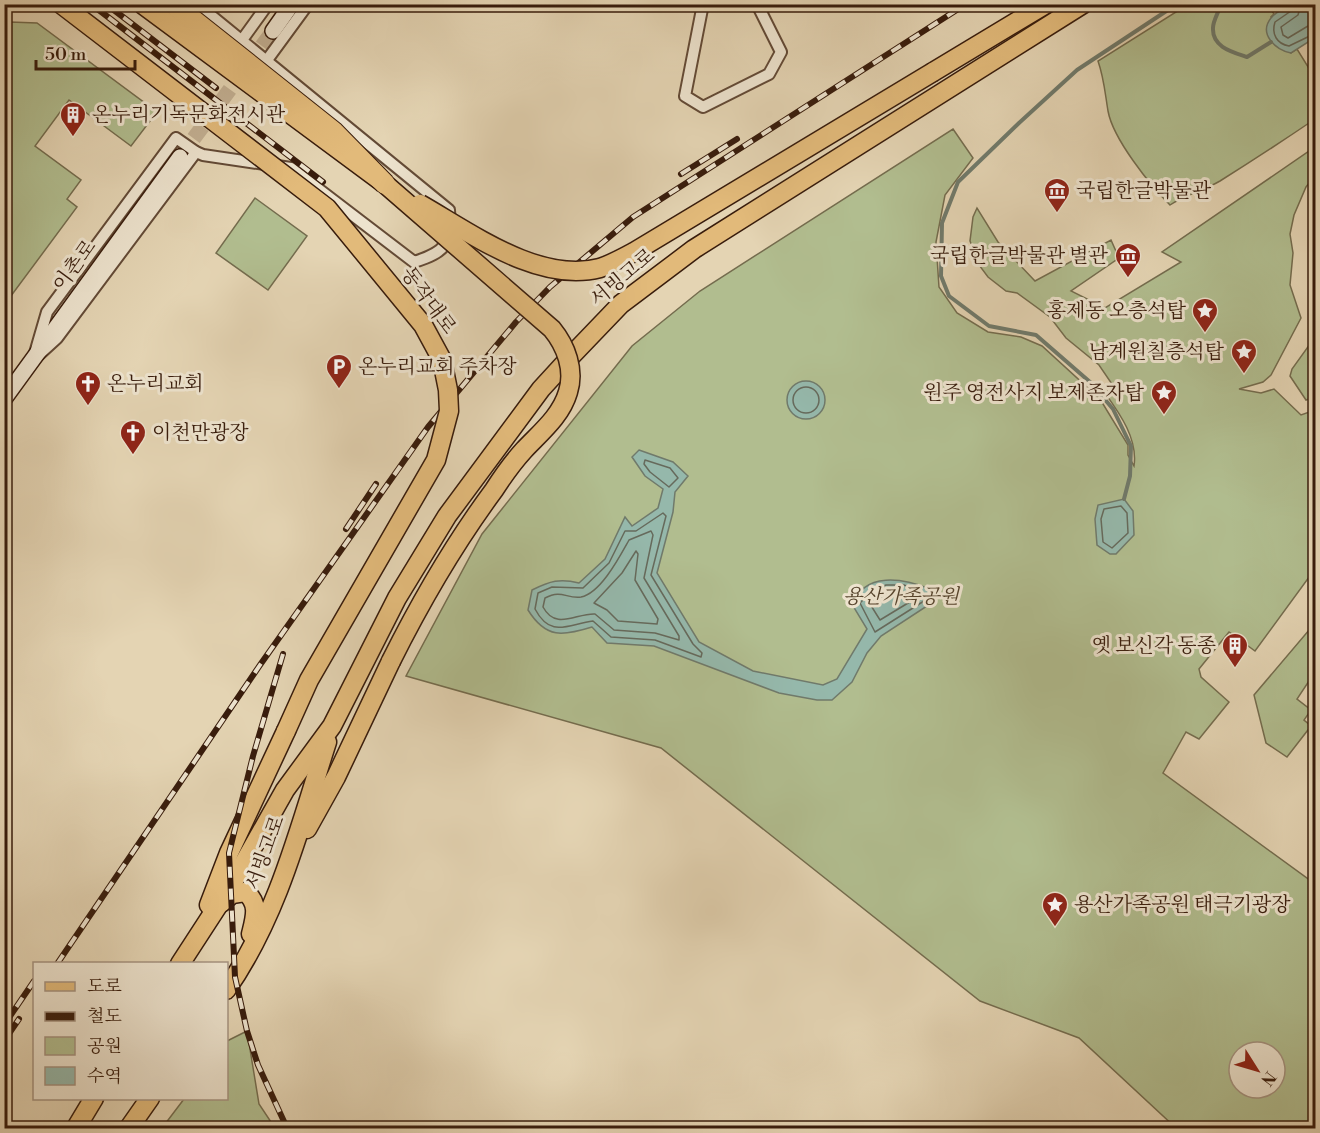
<svg xmlns="http://www.w3.org/2000/svg" width="1320" height="1133" font-family="'Libre Bodoni','Noto Serif KR',serif">
<rect width="100%" height="100%" fill="#e4d4b3"/>
<filter id="stains"><feTurbulence type="fractalNoise" baseFrequency=".00333" numOctaves="4"/><feColorMatrix values="0 0 0 0 .2 0 0 0 0 .09 0 0 0 0 .02 0 0 0 .5 -.17"/></filter>
<radialGradient id="worn" r=".72"><stop offset=".6" stop-color="#630" stop-opacity="0"/><stop offset="1" stop-color="#630" stop-opacity=".3"/></radialGradient>
<!-- green -->
<g fill="#b1bd8f" stroke="#746c4e" stroke-width="1.5" fill-rule="evenodd">
<path d="M1250 4 1252 8 1257 5H1268L1274 14 1271 17 1291 53 1297 49 1315 78V119C1284 140 1252 161 1220 181 1203 191 1186 194 1170 205 1150 185 1113 139 1108 111 1105 93 1104 78 1098 61L1187 5Z"/>
<path d="M10 22 37 23 157 112 131 146 69 100 35 146 81 180 67 199 77 207 5 304 4 24Z"/>
<path d="M953 129 973 158 945 195 936 242 939 287 957 313 988 332 1021 337 1042 346 1100 399 1128 445V455L1134 466C1138 439 1120 414 1105 393L1114 387 1099 365 1066 338 1050 317 1017 293 1006 291 988 277 979 265 970 241 973 217 977 208 998 242 1035 281 1111 240 1119 258 1071 291 1105 308 1181 262 1162 252 1315 147V176L1306 187 1294 215 1290 234 1293 253 1290 285 1301 318 1271 375 1263 382 1239 389 1261 393 1274 389 1301 415 1315 410V569L1255 651 1229 632 1199 669 1201 677 1229 702 1199 739 1186 732 1163 773 1315 884V1128H1176L1079 1038 980 1001 661 748 406 676 482 534 632 346 700 291ZM1239 1052H1275V1088H1239Z"/>
<path d="M255 198 307 236 268 290 216 253Z"/>
<path d="M1315 337V397L1306 400 1290 376 1292 369Z"/>
<path d="M1315 623V672L1297 699 1311 710 1304 720 1311 726 1287 757 1266 743 1254 695Z"/>
<path d="M247 1031 259 1104 275 1128H162L184 1099 226 1098 227 1041Z"/>
</g>
<!-- water -->
<g fill="#95b8ab" stroke="#707a6b" stroke-width="1.5">
<path d="M1291 5H1315L1316 37 1291 53C1276 50 1258 34 1271 18 1275 12 1285 8 1291 5Z"/>
<circle cx="806" cy="400" r="19"/>
<path d="M639 450 673 462 688 476 675 492 673 512 657 573 699 642 753 671 823 685 837 679 867 629 853 606C863 570 905 579 930 589V604L881 636 867 653 852 682 832 700H817L779 693 654 646 607 643 592 627C563 636 546 639 528 610L532 590C550 581 560 578 579 583L605 559 625 517 632 526 658 508 663 489 645 476 632 457Z"/>
<path d="M1124 499 1133 511 1134 535 1116 554H1110L1097 545 1095 519 1098 505Z"/>
</g>
<g fill="none" stroke-linecap="round" stroke-linejoin="round">
<!-- shore -->
<g stroke="#666a5c" stroke-width="1.5">
<path d="M1293 4 1291 11 1275 22C1271 34 1277 44 1289 46L1316 33"/>
<path d="M1301 4 1298 15 1281 27 1283 35 1288 38 1308 26 1316 25"/>
<circle cx="806" cy="400" r="13"/>
<path d="M645 460 670 468 678 478 669 487 650 472 644 464Z"/>
<path d="M1121 506 1127 513 1128 533 1112 548 1103 542 1101 519 1104 509Z"/>
<path d="M663 513 666 516 651 575 693 644 702 653 701 657 655 640 611 637 593 621C568 624 551 639 535 609L538 593 552 587 583 588 609 563 625 531H636Z"/>
<path d="M651 531 653 535 644 578 679 636V640L655 633 614 630 595 614C576 613 556 631 543 607L545 598C562 589 566 599 581 597 601 593 620 556 629 540Z"/>
<path d="M636 551 638 554 635 580 658 619 657 624 618 621 607 610 594 603 622 573Z"/>
<path d="M886 585H904L922 593 924 601 875 632 860 603 869 594Z"/>
<path d="M887 593H903L913 600 880 620 870 604Z"/>
</g>
<!-- stream -->
<g stroke="#707a6b" stroke-width="4">
<path d="M1221 4C1219 12 1213 20 1213 28 1212 47 1232 52 1247 57L1271 42"/>
<path d="M1124 499 1130 476 1131 446 1113 409 1090 382 1036 335 989 326 949 296 941 276 942 223 958 182 1019 123 1077 70 1177 4"/>
</g>
<!-- secondary-tunnel -->
<path stroke="#c2af92" stroke-width="15" stroke-dasharray="15 8" stroke-linecap="butt" d="M180 157 273 31"/>
<defs>
<g id="street">
<path d="M703 4 685 96 703 107 769 74 781 52 757 4"/>
<path d="M242 40 268 4"/>
<path d="M267 60 308 4"/>
<path d="M176 138 196 152 57 338 33 360 47 312Z"/>
<path d="M196 152 203 155 291 168 414 262C446 252 452 244 449 210L197 4"/>
</g>
<g id="secondary">
<path d="M273 31 292 4"/>
<path d="M4 399 180 157"/>
</g>
<g id="primary">
<path d="M933 72 1046 4"/>
<path d="M307 829 336 777 391 661"/>
<path d="M221 903 232 894 245 892C260 903 255 918 251 934"/>
<path d="M209 905 229 853 286 731"/>
<path d="M180 964 232 884 285 790 332 726 397 598 447 516 541 389 574 353 621 304 694 249 1083 4"/>
<path d="M226 990C278 916 300 826 327 742"/>
<path d="M76 1128 94 1098"/>
<path d="M129 1128 150 1098"/>
</g>
</defs>
<!-- street casing -->
<use href="#street" stroke="#634a36" stroke-width="14"/>
<!-- secondary casing -->
<use href="#secondary" stroke="#381c0c" stroke-width="18"/>
<!-- primary casing -->
<use href="#primary" stroke="#381c0c" stroke-width="21"/>
<!-- street -->
<use href="#street" stroke="#ede3ce" stroke-width="10"/>
<!-- secondary -->
<use href="#secondary" stroke="#ede3ce" stroke-width="15"/>
<!-- primary -->
<use href="#primary" stroke="#e2ba7a" stroke-width="18"/>
<defs>
<g id="rail">
<path d="M91 4 323 182"/>
<path d="M106 4 216 88"/>
<path d="M681 174 737 139"/>
<path d="M346 529 376 484"/>
<path d="M283 654 253 756 229 853 235 977 247 1031 258 1065 287 1128"/>
<path d="M57 964 260 665 428 427 516 322 550 287 633 217 966 4"/>
<path d="M4 1025 34 981"/>
<path d="M4 1041 19 1019"/>
</g>
</defs>
<!-- rail casing -->
<use href="#rail" stroke="#381c0c" stroke-width="6"/>
<!-- rail -->
<use href="#rail" stroke="#ede3ce" stroke-width="4" stroke-dasharray="11" stroke-linecap="butt"/>
<defs>
<g id="primary-bridge">
<path d="M61 4 327 208 423 325 442 360 448 390 449 411 436 460 309 680 286 731"/>
<path d="M142 4 385 184 552 329C566 346 575 370 568 392 561 416 541 432 524 450 513 462 503 476 494 490 454 544 421 601 391 661"/>
<path d="M420 204C471 233 539 284 600 268 612 264 623 258 634 252L933 72"/>
</g>
<path id="highway-bridge" d="M173 4 333 131 385 184"/>
</defs>
<!-- primary-bridge casing -->
<use href="#primary-bridge" stroke="#381c0c" stroke-width="21" stroke-linecap="butt"/>
<!-- highway-bridge casing -->
<use href="#highway-bridge" stroke="#381c0c" stroke-width="22" stroke-linecap="butt"/>
<!-- primary-bridge -->
<use href="#primary-bridge" stroke="#e2ba7a" stroke-width="18"/>
<!-- highway-bridge -->
<use href="#highway-bridge" stroke="#e2ba7a" stroke-width="20"/>
</g>
<!-- icons -->
<defs>
<symbol id="building-pin" viewBox="-11 -11 22 30"><path d="M0 17L-7.5 6A9.5 9.5 0 1 1 7.5 6Z" fill="#8f2418" stroke="#ede3ce"/><path d="M-4-6H4V6H1V3H-1V6H-4ZM-2.5-4.3h1.7v1.8h-1.7ZM.8-4.3h1.7v1.8H.8ZM-2.5-1h1.7V.8h-1.7ZM.8-1h1.7V.8H.8Z" fill="#fff"/></symbol>
<symbol id="museum-pin" viewBox="-11 -11 22 30"><path d="M0 17L-7.5 6A9.5 9.5 0 1 1 7.5 6Z" fill="#8f2418" stroke="#ede3ce"/><path d="M0-6L6-3V-2H-6V-3ZM-5-1h2V3h-2ZM-1-1h2V3h-2ZM3-1h2V3H3ZM-6 4H6V6H-6Z" fill="#fff"/></symbol>
<symbol id="sight-pin" viewBox="-11 -11 22 30"><path d="M0 17L-7.5 6A9.5 9.5 0 1 1 7.5 6Z" fill="#8f2418" stroke="#ede3ce"/><path d="M0-6L1.8-2.2L6-1.7L2.9 1.2L3.7 5.4L0 3.3L-3.7 5.4L-2.9 1.2L-6-1.7L-1.8-2.2Z" fill="#fff"/></symbol>
<symbol id="parking-pin" viewBox="-11 -11 22 30"><path d="M0 17L-7.5 6A9.5 9.5 0 1 1 7.5 6Z" fill="#8f2418" stroke="#ede3ce"/><path d="M-3.5-5.5H1a3.5 3.5 0 0 1 0 7H-1V5.5H-3.5ZM-1-3.4V-.6H.8a1.4 1.4 0 0 0 0-2.8Z" fill="#fff"/></symbol>
<symbol id="church-pin" viewBox="-11 -11 22 30"><path d="M0 17L-7.5 6A9.5 9.5 0 1 1 7.5 6Z" fill="#8f2418" stroke="#ede3ce"/><path d="M-1.2-6h2.4v3.5h3.3v2.4h-3.3V6h-2.4V-.1h-3.3v-2.4h3.3Z" fill="#fff"/></symbol>
</defs>
<g fill-rule="evenodd">
<use href="#building-pin" x="58" y="100" width="30" height="40"/>
<use href="#museum-pin" x="1042" y="176" width="30" height="40"/>
<use href="#museum-pin" x="1113" y="241" width="30" height="40"/>
<use href="#sight-pin" x="1190" y="296" width="30" height="40"/>
<use href="#sight-pin" x="1229" y="337" width="30" height="40"/>
<use href="#parking-pin" x="324" y="352" width="30" height="40"/>
<use href="#church-pin" x="73" y="369" width="30" height="40"/>
<use href="#sight-pin" x="1149" y="378" width="30" height="40"/>
<use href="#church-pin" x="118" y="418" width="30" height="40"/>
<use href="#building-pin" x="1220" y="631" width="30" height="40"/>
<use href="#sight-pin" x="1040" y="890" width="30" height="40"/>
</g>
<g text-anchor="middle" dominant-baseline="central" stroke-width="6" stroke-linejoin="round" paint-order="stroke">
<!-- poi labels -->
<g font-size="20" fill="#381c0c" stroke="#ede3ce" text-anchor="start">
<text x="92" y="115">온누리기독문화전시관</text>
<text x="1076" y="191">국립한글박물관</text>
<text x="1108" y="256" text-anchor="end">국립한글박물관 별관</text>
<text x="1186" y="311" text-anchor="end">홍제동 오층석탑</text>
<text x="1224" y="352" text-anchor="end">남계원칠층석탑</text>
<text x="358" y="367">온누리교회 주차장</text>
<text x="107" y="384">온누리교회</text>
<text x="1144" y="393" text-anchor="end">원주 영전사지 보제존자탑</text>
<text x="152" y="433">이천만광장</text>
<text x="1216" y="646" text-anchor="end">옛 보신각 동종</text>
<text x="1074" y="905">용산가족공원 태극기광장</text>
</g>
<!-- street labels -->
<g font-size="20" fill="#381c0c" stroke="#ede3ce">
<text transform="translate(75 266) rotate(-54)">이촌로</text>
<text transform="translate(623 278) rotate(-40)">서빙고로</text>
<text transform="translate(428 301) rotate(54)">동작대로</text>
<text transform="translate(266 853) rotate(-70)">서빙고로</text>
</g>
<!-- park labels -->
<g font-size="20" font-style="italic" fill="#56442d" stroke="#ede3ce">
<text x="901" y="597">용산가족공원</text>
</g>
</g>
<!-- margin -->
<rect width="1320" height="1133" fill="none" stroke="#e4d4b3" stroke-width="24"/>
<rect x="6" y="6" width="1308" height="1121" fill="none" stroke="#381c0c" stroke-width="3"/>
<rect x="12" y="12" width="1296" height="1109" fill="none" stroke="#381c0c" stroke-width="1.5"/>
<!-- legend -->
<rect x="33" y="962" width="195" height="138" fill="#ede3ce" stroke="#a59380" stroke-width="1.5"/>
<rect x="45" y="982" width="30" height="9" fill="#e2ba7a" stroke="#a59380" stroke-width="1.5"/>
<text x="87" y="992" font-size="18" fill="#381c0c">도로</text>
<rect x="45" y="1012" width="30" height="9" fill="#381c0c" stroke="#a59380" stroke-width="1.5"/>
<text x="87" y="1022" font-size="18" fill="#381c0c">철도</text>
<rect x="45" y="1037" width="30" height="18" fill="#b1bd8f" stroke="#a59380" stroke-width="1.5"/>
<text x="87" y="1052" font-size="18" fill="#381c0c">공원</text>
<rect x="45" y="1067" width="30" height="18" fill="#95b8ab" stroke="#a59380" stroke-width="1.5"/>
<text x="87" y="1082" font-size="18" fill="#381c0c">수역</text>
<!-- north arrow -->
<g transform="translate(1257 1070) rotate(127)"><circle r="28" fill="#ede3ce" stroke="#a59380" stroke-width="1.5"/>
<path d="M0-4.5L10 22L0 15L-10 22Z" fill="#8f2418"/>
<text y="-9" font-size="16" font-weight="bold" text-anchor="middle" fill="#381c0c">N</text>
</g>
<!-- scale -->
<path d="M36 60v9h99v-9" fill="none" stroke="#381c0c" stroke-width="3"/>
<text x="45" y="60" font-size="18" fill="#381c0c" stroke="#ede3ce" stroke-width="4.5" paint-order="stroke">50 m</text>
<rect width="100%" height="100%" filter="url(#stains)"/>
<rect width="100%" height="100%" fill="url(#worn)"/>
</svg>
